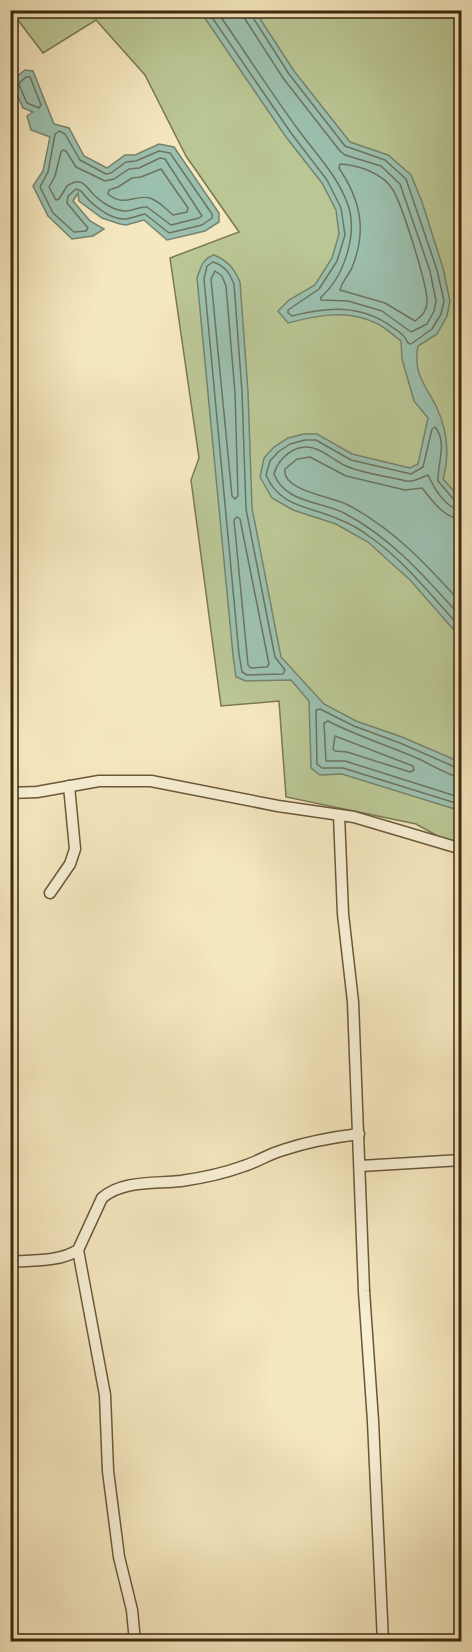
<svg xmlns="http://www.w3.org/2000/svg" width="472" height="1652" font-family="'IM FELL English',serif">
<rect width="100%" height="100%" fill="#f5e7bf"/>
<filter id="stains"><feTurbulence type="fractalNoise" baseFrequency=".00333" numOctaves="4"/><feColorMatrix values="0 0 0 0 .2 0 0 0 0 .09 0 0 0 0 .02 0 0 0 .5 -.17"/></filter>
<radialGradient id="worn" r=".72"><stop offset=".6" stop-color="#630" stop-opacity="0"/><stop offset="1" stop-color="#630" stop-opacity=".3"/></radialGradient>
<!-- green -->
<path fill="#bac694" stroke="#7c7850" stroke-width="1.5" d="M11 11H461V849L416 824 286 797 279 701 221 706 191 480 199 458 170 258 239 232 186 156 145 75 96 20 43 53Z"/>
<!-- water -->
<g fill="#9cc0af" stroke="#76846e" stroke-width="1.5">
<path d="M200 11H255L294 71 350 142 388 155 411 175 422 202 443 268 450 301 447 316 437 334 418 346C413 373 424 383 436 406 447 429 450 454 443 479L461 499V638L410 580 368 542 336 524 293 510 272 498 260 477 264 458 274 447 288 438 304 434H317L352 454 410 468 418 464 428 418 414 401 402 359 401 341C394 336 386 328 378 324 348 309 318 315 288 323L278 311 289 300 315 285 332 258 339 234 336 210 322 183 286 137Z"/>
<path d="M25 70 33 71 54 124 69 128 84 156 107 168 125 155H135L159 144 174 147 219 213V222L205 231 167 240 144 220 126 225 120 224 102 218 79 201 78 193 73 201 90 221 104 229 93 236 72 239 48 216 33 186 43 171 50 137 31 130 27 116 33 112 23 108 11 81Z"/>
<path d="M214 255C228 261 234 268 240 282L248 392 252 508 281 657 324 704 356 721 402 737 453 759 461 766V811L342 774 320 775 311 768 309 701 291 680 246 681 236 677 233 655 197 278C201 267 202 259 214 255Z"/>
</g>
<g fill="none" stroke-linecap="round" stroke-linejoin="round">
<!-- shore -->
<g stroke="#6c745e" stroke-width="1.5">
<path d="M207 10 291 133 327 180 341 208 345 235 337 261 319 289 288 310V313L292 316C327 307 361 304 392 327 398 331 405 335 408 343L411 344 432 329 441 314 444 301 437 270 406 179 385 160 345 146 289 74 252 16 251 10"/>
<path d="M216 10C244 50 269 90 297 128 315 153 338 176 348 205 358 234 344 277 321 297V300L348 301 382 311 411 332 427 324 434 311 436 301 430 271 400 184 381 166 345 155 340 151 283 78 245 19 243 10"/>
<path d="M26 77H30L41 105 39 108 27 103 19 85 20 82Z"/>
<path d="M59 131 65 134 80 160 106 174 111 173 126 162 136 161 159 151 170 153 212 214V218L202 225 169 233 145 214C139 215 133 218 126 219 109 220 90 203 81 191L76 189 68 196 67 203 88 228 86 231 74 232 53 213 40 187 48 172 55 134Z"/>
<path d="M63 150 66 151 76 167 105 181 114 179 129 169 139 168 160 158 165 159 202 216 199 218 171 225 147 207C139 206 132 212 124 211 113 210 101 202 94 195 85 186 83 176 67 186L59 199 56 200 49 187 55 176 61 152Z"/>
<path d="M340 164C358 165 383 173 393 190 402 205 428 286 427 302 427 310 421 317 415 321L385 303 340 290C342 281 350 274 353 265 367 229 360 199 339 168Z"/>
<path d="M161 169 188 208 187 212 173 215C166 209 159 201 150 198 133 194 125 208 108 194L109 190 118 187 132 178 141 177Z"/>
<path d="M213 262C225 266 229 272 234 284L242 392 246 509 275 657 285 670 283 674 247 675 242 672 239 654 204 279 207 266Z"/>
<path d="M215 271 222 276 226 286 235 393 238 496 235 499 232 496 211 279Z"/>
<path d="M462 503 455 501 438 481C437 465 448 442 435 427L432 429 423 467 411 474 351 460 316 440H305L290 444 278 452 270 461 266 475C280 508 310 506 338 519 349 523 361 530 370 537 404 560 434 599 462 629"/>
<path d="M462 510C445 509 434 488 428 475L413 481H406C387 476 364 474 346 466 335 461 325 451 313 448 296 443 278 458 274 474 285 503 320 501 344 513 392 538 426 578 462 618"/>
<path d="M237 517 240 519 269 664 267 667 251 668 248 665 234 520Z"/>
<path d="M462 519C443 518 433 501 422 488L405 490 346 476 310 457 297 459 285 469C281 491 334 497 348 505 394 529 428 566 462 604"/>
<path d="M335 736 413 766 414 770 410 772 347 752 335 751 333 749Z"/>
<path d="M462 770 400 743 354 726 320 709 316 710 317 764 322 768H343L462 805"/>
<path d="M462 778C452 777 429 764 419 759 389 746 357 736 328 721L324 723 326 761H345L462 798"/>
</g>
<defs>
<g id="street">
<path d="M10 793 37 792 99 781H151L278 806 354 817 462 849"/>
<path d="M339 815 343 914 353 1002 364 1291 373 1421 383 1642"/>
<path d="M50 893 70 864 75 849 69 786"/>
<path d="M360 1166 462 1160"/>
<path d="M78 1250 105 1395 108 1471 119 1557 132 1610 135 1642"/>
<path d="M10 1262C32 1260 60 1262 78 1250L102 1198C123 1180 155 1184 181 1181 202 1178 225 1173 244 1166 257 1162 269 1154 283 1150 307 1142 334 1137 359 1134"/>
</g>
</defs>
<!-- street casing -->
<use href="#street" stroke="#6b5839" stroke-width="13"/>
<!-- street -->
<use href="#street" stroke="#f8efd5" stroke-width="10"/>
</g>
<!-- margin -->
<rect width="472" height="1652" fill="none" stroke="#f5e7bf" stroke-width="36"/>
<rect x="12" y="12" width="448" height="1628" fill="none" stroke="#3d290c" stroke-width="3"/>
<rect x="18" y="18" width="436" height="1616" fill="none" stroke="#3d290c" stroke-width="1.5"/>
<rect width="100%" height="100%" filter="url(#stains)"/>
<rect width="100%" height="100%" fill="url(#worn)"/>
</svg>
